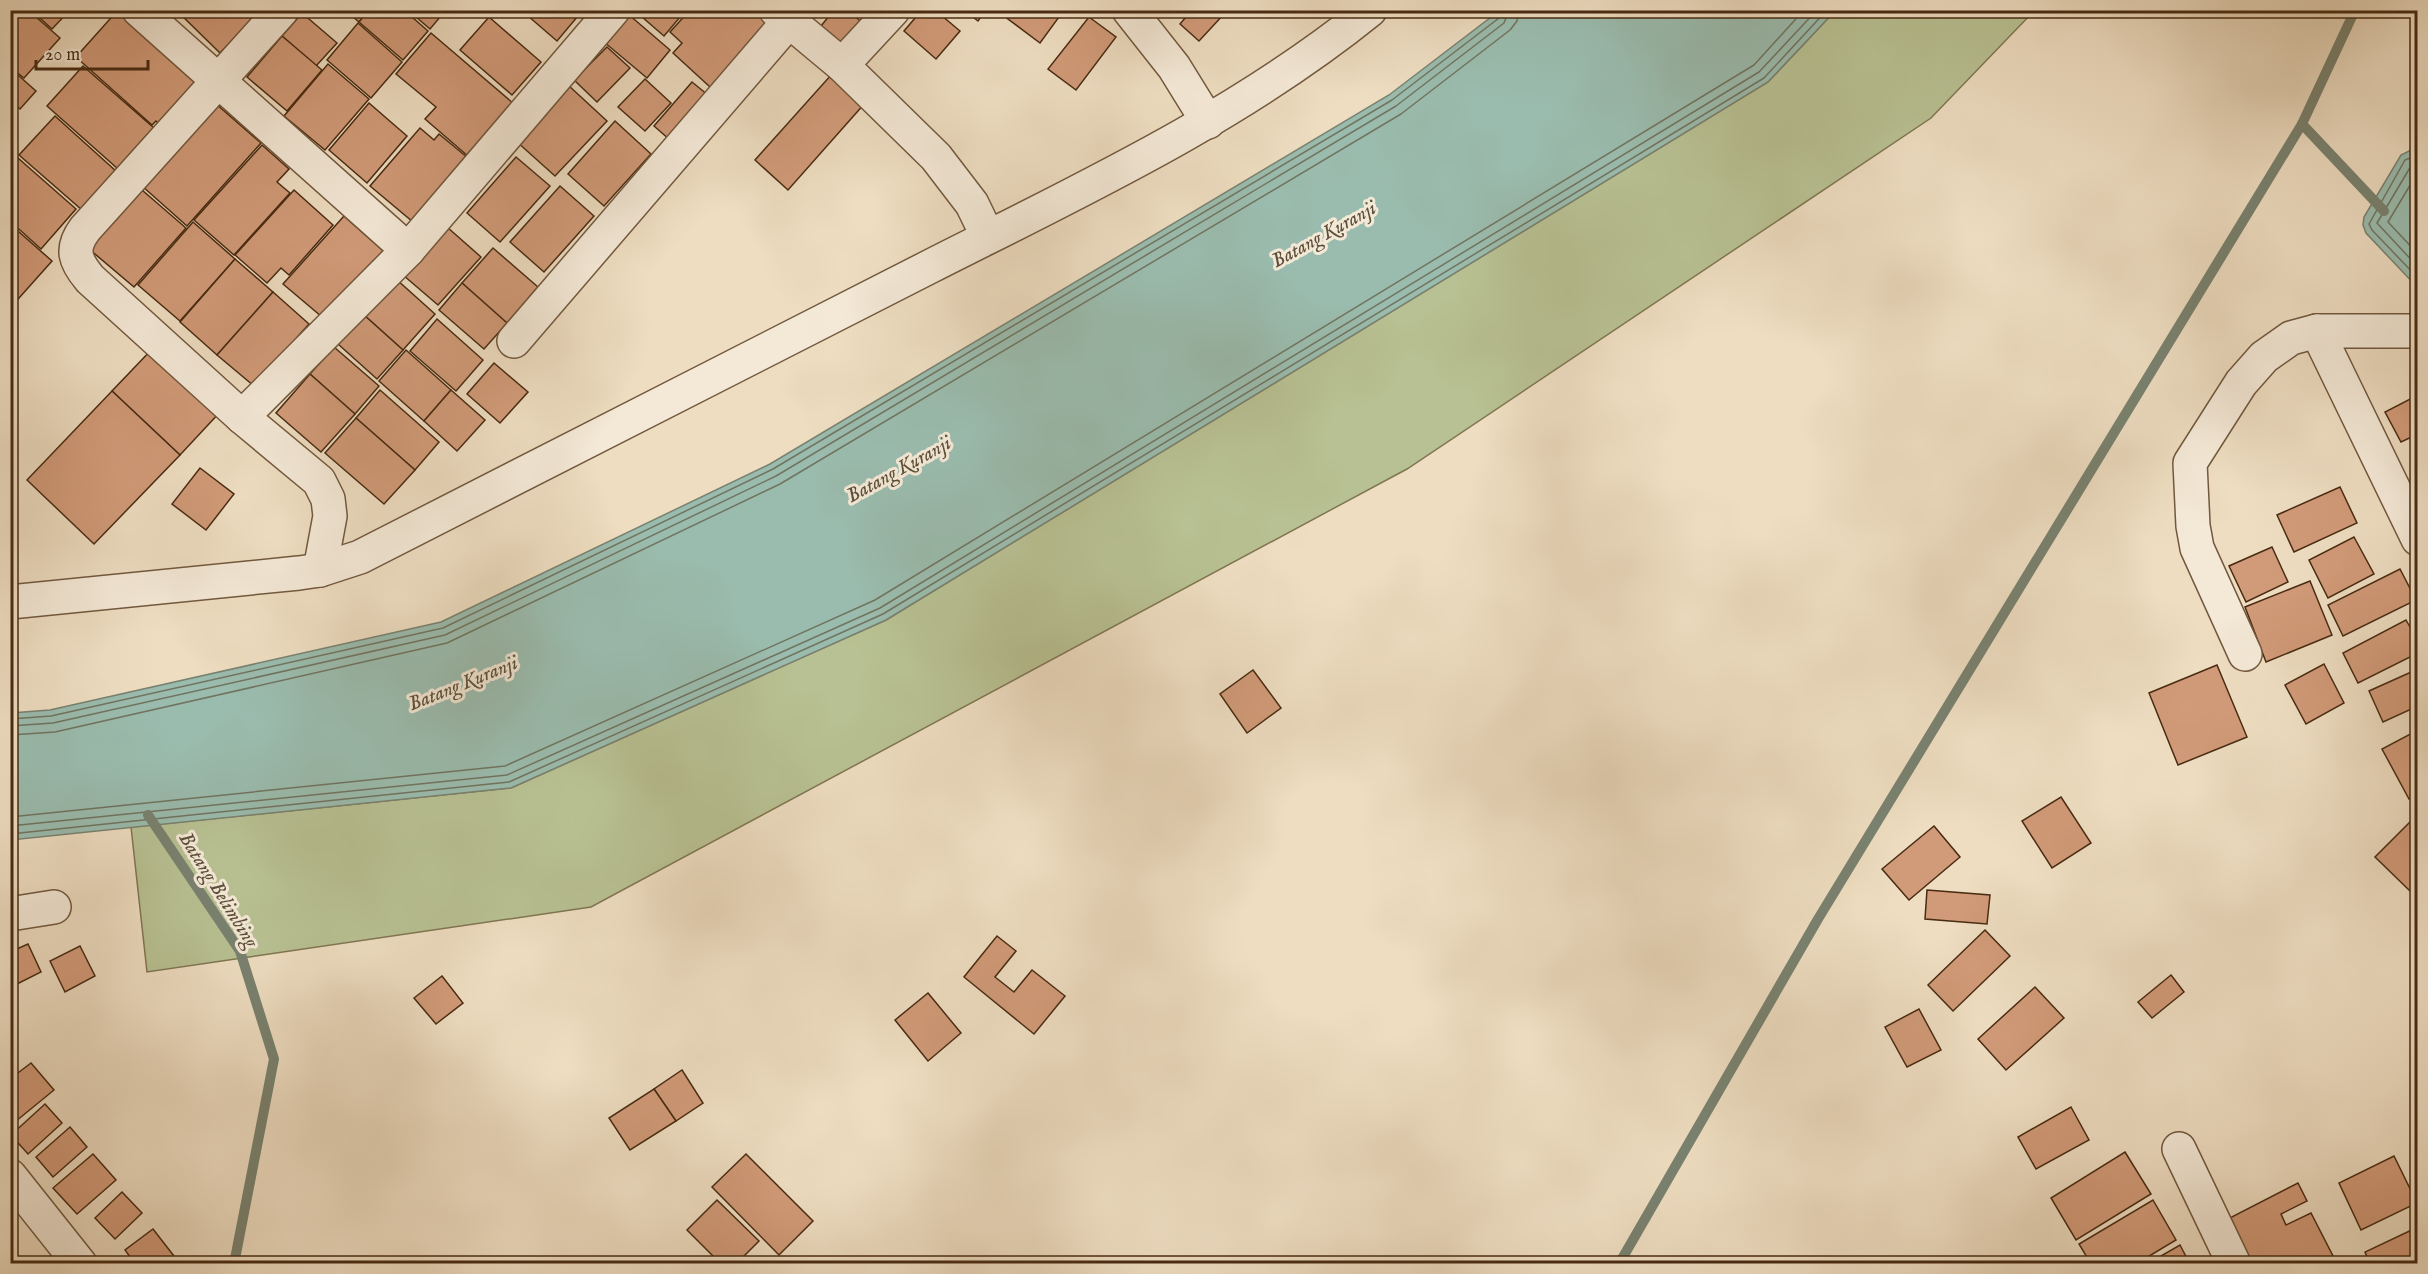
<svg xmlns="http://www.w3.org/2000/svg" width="2428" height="1274" font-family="'IM FELL English',serif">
<rect width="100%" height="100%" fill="#eeddc1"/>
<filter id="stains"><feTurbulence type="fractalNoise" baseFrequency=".00333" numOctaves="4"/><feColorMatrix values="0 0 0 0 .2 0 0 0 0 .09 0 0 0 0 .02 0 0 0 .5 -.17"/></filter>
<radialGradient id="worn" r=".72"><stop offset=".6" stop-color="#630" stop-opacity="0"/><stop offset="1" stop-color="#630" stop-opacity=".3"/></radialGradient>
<!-- green -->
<path fill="#b8c193" stroke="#807652" stroke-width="1.5" d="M1835 11H2034L1931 118 1407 469 591 907 147 972 131 827 511 788 886 620 1768 82Z"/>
<!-- water -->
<g fill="#9abcae" stroke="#798270" stroke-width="1.5">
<path d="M1499 11H1835L1768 82 886 620 511 788 11 840V713L50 710 441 622 770 464 1389 95Z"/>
<path d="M2413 149 2418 150 2417 287 2366 233 2363 225 2364 217 2401 155Z"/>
</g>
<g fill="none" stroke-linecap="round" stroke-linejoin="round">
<!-- shore -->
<g stroke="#717460" stroke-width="1.5">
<path d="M2418 155 2405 160 2369 224 2372 230 2418 278"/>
<path d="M2418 163 2411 166 2377 223 2418 267"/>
<path d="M2418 172 2388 222 2418 254"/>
<path d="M10 719 51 716 443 628 773 469 1392 100 1499 18 1502 10"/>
<path d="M10 726 53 723 445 635 776 476 1396 106 1504 23 1509 10"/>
<path d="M10 735 55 732 447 643 780 484 1401 114 1510 30 1517 21 1518 10"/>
<path d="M10 817 505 766 875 600 1754 65 1804 10"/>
<path d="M10 826 507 775 880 608 1759 72 1817 10"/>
<path d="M10 834 509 782 883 614 1764 78 1827 10"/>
</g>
<!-- stream -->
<g stroke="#798270" stroke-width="10">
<path d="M2302 124 2384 211"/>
<path d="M148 815 240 951 274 1059 234 1264"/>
<path d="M1619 1264 1818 919 2302 124 2355 10"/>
</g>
</g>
<!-- building -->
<g fill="#d19a78" stroke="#482b12" stroke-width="1.5">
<path d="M10 10H28L60 38 24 78 10 67Z"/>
<path d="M31 10H70L52 29Z"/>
<path d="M118 10 205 85 165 129 156 121 152 125 76 57Z"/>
<path d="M176 10H248L255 17 220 53Z"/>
<path d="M345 10H369L359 22Z"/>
<path d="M369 10H404L428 31 403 60 359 22Z"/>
<path d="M408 10H446L430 29Z"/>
<path d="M533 10H583L557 41 528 16Z"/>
<path d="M634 10H686L664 36Z"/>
<path d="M690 10H757L769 22 710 87 673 53 682 43 670 32Z"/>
<path d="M834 10H848L868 28 848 50 821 26Z"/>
<path d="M922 10H935L960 31 936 59 904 31Z"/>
<path d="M964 10H986L978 21Z"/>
<path d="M996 10H1050L1059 17 1040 43Z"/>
<path d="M1192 10H1220L1224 14 1199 41 1180 24Z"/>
<path d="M302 13 337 43 316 66 282 36Z"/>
<path d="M628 14 670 50 647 78 604 42Z"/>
<path d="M489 17 541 62 512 95 460 50Z"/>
<path d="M1089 17 1116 37 1076 90 1048 69Z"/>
<path d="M358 23 402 62 371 98 327 60Z"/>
<path d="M431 33 514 104 469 157 425 119 436 107 396 74Z"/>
<path d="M282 36 322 70 287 111 247 77Z"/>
<path d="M607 47 630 68 597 102 574 80Z"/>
<path d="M328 64 369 99 325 150 284 116Z"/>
<path d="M83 66 154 128 118 169 47 106Z"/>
<path d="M10 68 36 91 20 109 10 100Z"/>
<path d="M832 74 865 103 788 190 755 160Z"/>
<path d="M645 79 671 103 645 131 618 107Z"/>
<path d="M692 82 708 95 670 140 654 126Z"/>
<path d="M568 85 607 121 555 176 516 141Z"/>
<path d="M215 103 261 143 187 226 142 186Z"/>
<path d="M369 103 407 136 367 183 329 150Z"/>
<path d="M55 116 117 172 82 210 19 155Z"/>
<path d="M615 121 651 154 604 206 568 174Z"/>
<path d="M420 128 434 140 439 134 468 158 413 222 370 186Z"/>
<path d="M262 145 289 169 277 182 290 193 234 255 194 220Z"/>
<path d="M10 151 76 209 41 249 10 221Z"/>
<path d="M516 157 550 186 500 242 467 213Z"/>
<path d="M560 186 594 216 544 272 510 242Z"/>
<path d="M142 190 186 228 134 287 89 249Z"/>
<path d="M294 190 333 225 289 275 281 268 267 283 235 255Z"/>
<path d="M344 216 388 255 328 322 283 284Z"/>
<path d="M193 222 235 259 180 321 138 285Z"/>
<path d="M10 224 52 261 11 307H10Z"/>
<path d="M447 227 481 257 438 305 403 275Z"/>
<path d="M493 248 538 287 507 323 462 283Z"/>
<path d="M235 259 273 292 217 355 180 322Z"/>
<path d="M396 279 435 314 403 350 364 315Z"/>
<path d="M462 283 507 323 484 349 439 310Z"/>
<path d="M273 292 309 324 254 386 217 355Z"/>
<path d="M364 315 403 350 377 379 338 344Z"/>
<path d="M437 319 483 360 456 391 410 351Z"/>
<path d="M154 347 221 411 180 455 112 391Z"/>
<path d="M334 347 379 386 355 414 310 374Z"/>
<path d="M406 350 451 390 424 421 379 381Z"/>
<path d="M494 363 528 392 500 423 467 394Z"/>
<path d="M310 374 355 414 321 452 276 413Z"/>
<path d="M380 390 439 442 415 470 356 418Z"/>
<path d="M451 390 485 420 457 451 424 421Z"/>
<path d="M112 391 180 455 94 544 27 480Z"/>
<path d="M2418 395V434L2401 442 2385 412Z"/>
<path d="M356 418 415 470 384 504 325 453Z"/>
<path d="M200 468 234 494 206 530 172 504Z"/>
<path d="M2340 487 2357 523 2294 552 2277 515Z"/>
<path d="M2354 537 2374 574 2328 598 2309 560Z"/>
<path d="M2272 547 2288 582 2246 602 2229 566Z"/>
<path d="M2400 569 2416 600 2343 636 2328 605Z"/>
<path d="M2310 581 2332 635 2266 662 2245 607Z"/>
<path d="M2406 620 2418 641V653L2358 683 2343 653Z"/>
<path d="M2324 664 2344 703 2306 724 2285 685Z"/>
<path d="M2217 665 2247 737 2178 765 2149 693Z"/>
<path d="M2418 669V706L2383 722 2369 691Z"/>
<path d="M1253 670 1281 708 1247 733 1220 694Z"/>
<path d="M2418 730V794L2409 799 2382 749Z"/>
<path d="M2061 797 2091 843 2052 868 2022 821Z"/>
<path d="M2415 817 2418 819V883L2410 891 2375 857Z"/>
<path d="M1934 826 1960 857 1909 900 1882 869Z"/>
<path d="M1927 890 1990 895 1987 924 1925 919Z"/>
<path d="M1985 930 2010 956 1953 1011 1928 985Z"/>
<path d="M997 936 1016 951 995 977 1014 992 1032 970 1065 996 1034 1034 964 977Z"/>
<path d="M28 944 41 972 13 986 10 952Z"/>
<path d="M80 946 95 976 65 992 50 961Z"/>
<path d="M2171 975 2184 992 2152 1018 2138 1002Z"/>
<path d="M442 976 463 1003 436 1024 414 998Z"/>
<path d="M2035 987 2064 1018 2006 1070 1978 1039Z"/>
<path d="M928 993 961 1033 928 1061 895 1020Z"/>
<path d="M1919 1009 1941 1050 1907 1067 1885 1027Z"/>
<path d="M31 1063 54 1090 10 1126V1079Z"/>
<path d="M682 1070 703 1103 676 1121 654 1089Z"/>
<path d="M654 1089 676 1121 630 1150 609 1118Z"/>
<path d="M45 1104 62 1123 28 1154 11 1135Z"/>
<path d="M2071 1107 2089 1140 2036 1169 2018 1137Z"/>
<path d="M70 1127 87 1147 53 1177 36 1157Z"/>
<path d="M2125 1152 2151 1194 2076 1240 2051 1198Z"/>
<path d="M93 1154 116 1180 77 1214 53 1188Z"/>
<path d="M746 1154 813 1221 779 1255 712 1187Z"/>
<path d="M2394 1156 2417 1203 2361 1230 2339 1183Z"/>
<path d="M2298 1183 2307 1201 2281 1214 2286 1225 2311 1213 2333 1256 2319 1264H2241L2220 1223Z"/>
<path d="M122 1192 142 1213 115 1239 95 1218Z"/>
<path d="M717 1200 759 1241 736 1264H721L687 1230Z"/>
<path d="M2153 1200 2176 1240 2136 1264H2091L2079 1244Z"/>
<path d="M2418 1227V1264H2370L2365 1252Z"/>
<path d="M153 1229 177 1260 172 1264H135L125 1250Z"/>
<path d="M2180 1245 2190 1264H2147Z"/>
</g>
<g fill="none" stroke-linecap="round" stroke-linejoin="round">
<defs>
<g id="street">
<path d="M139 10 408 250"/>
<path d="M282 10 85 229C70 249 75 261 90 279L242 417 319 481 328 499 330 516 320 570"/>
<path d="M776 10 842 65 936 157 972 204 988 237"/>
<path d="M1129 10 1174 67 1208 122"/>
<path d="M842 65 893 10"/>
<path d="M2317 331 2418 539"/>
<path d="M514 341 789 21"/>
<path d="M242 417 408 250 613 10"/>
<path d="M10 602 299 573 320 570 360 557C550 460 741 363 931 266 1081 190 1238 117 1370 10"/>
<path d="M2245 654 2197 548 2193 526 2190 463 2241 383 2264 357 2291 338 2317 331H2418"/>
<path d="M10 914 54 907"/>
<path d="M2179 1149 2234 1264"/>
<path d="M10 1176 80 1264"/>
</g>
</defs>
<!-- street casing -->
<use href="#street" stroke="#72583e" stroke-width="36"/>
<!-- street -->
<use href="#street" stroke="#f4e9d7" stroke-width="33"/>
</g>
<g text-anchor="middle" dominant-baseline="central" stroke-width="6" stroke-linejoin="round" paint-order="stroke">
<!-- water labels -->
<g font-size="20" font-style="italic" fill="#5c4f39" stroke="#f4e9d7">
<text transform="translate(1324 235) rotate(-29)">Batang Kuranji</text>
<text transform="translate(899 470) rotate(-29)">Batang Kuranji</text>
<text transform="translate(463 684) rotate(-22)">Batang Kuranji</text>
<text transform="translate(218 890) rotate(58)">Batang Belimbing</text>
</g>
</g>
<!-- margin -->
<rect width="2428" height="1274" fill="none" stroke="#eeddc1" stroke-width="36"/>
<rect x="12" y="12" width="2404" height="1250" fill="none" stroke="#482b12" stroke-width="3"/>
<rect x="18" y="18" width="2392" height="1238" fill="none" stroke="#482b12" stroke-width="1.5"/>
<!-- scale -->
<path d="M36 60v9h112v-9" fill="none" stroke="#482b12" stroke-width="3"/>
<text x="45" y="60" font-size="18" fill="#482b12" stroke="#f4e9d7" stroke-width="4.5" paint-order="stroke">20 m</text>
<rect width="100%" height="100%" filter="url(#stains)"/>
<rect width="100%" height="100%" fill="url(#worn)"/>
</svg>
